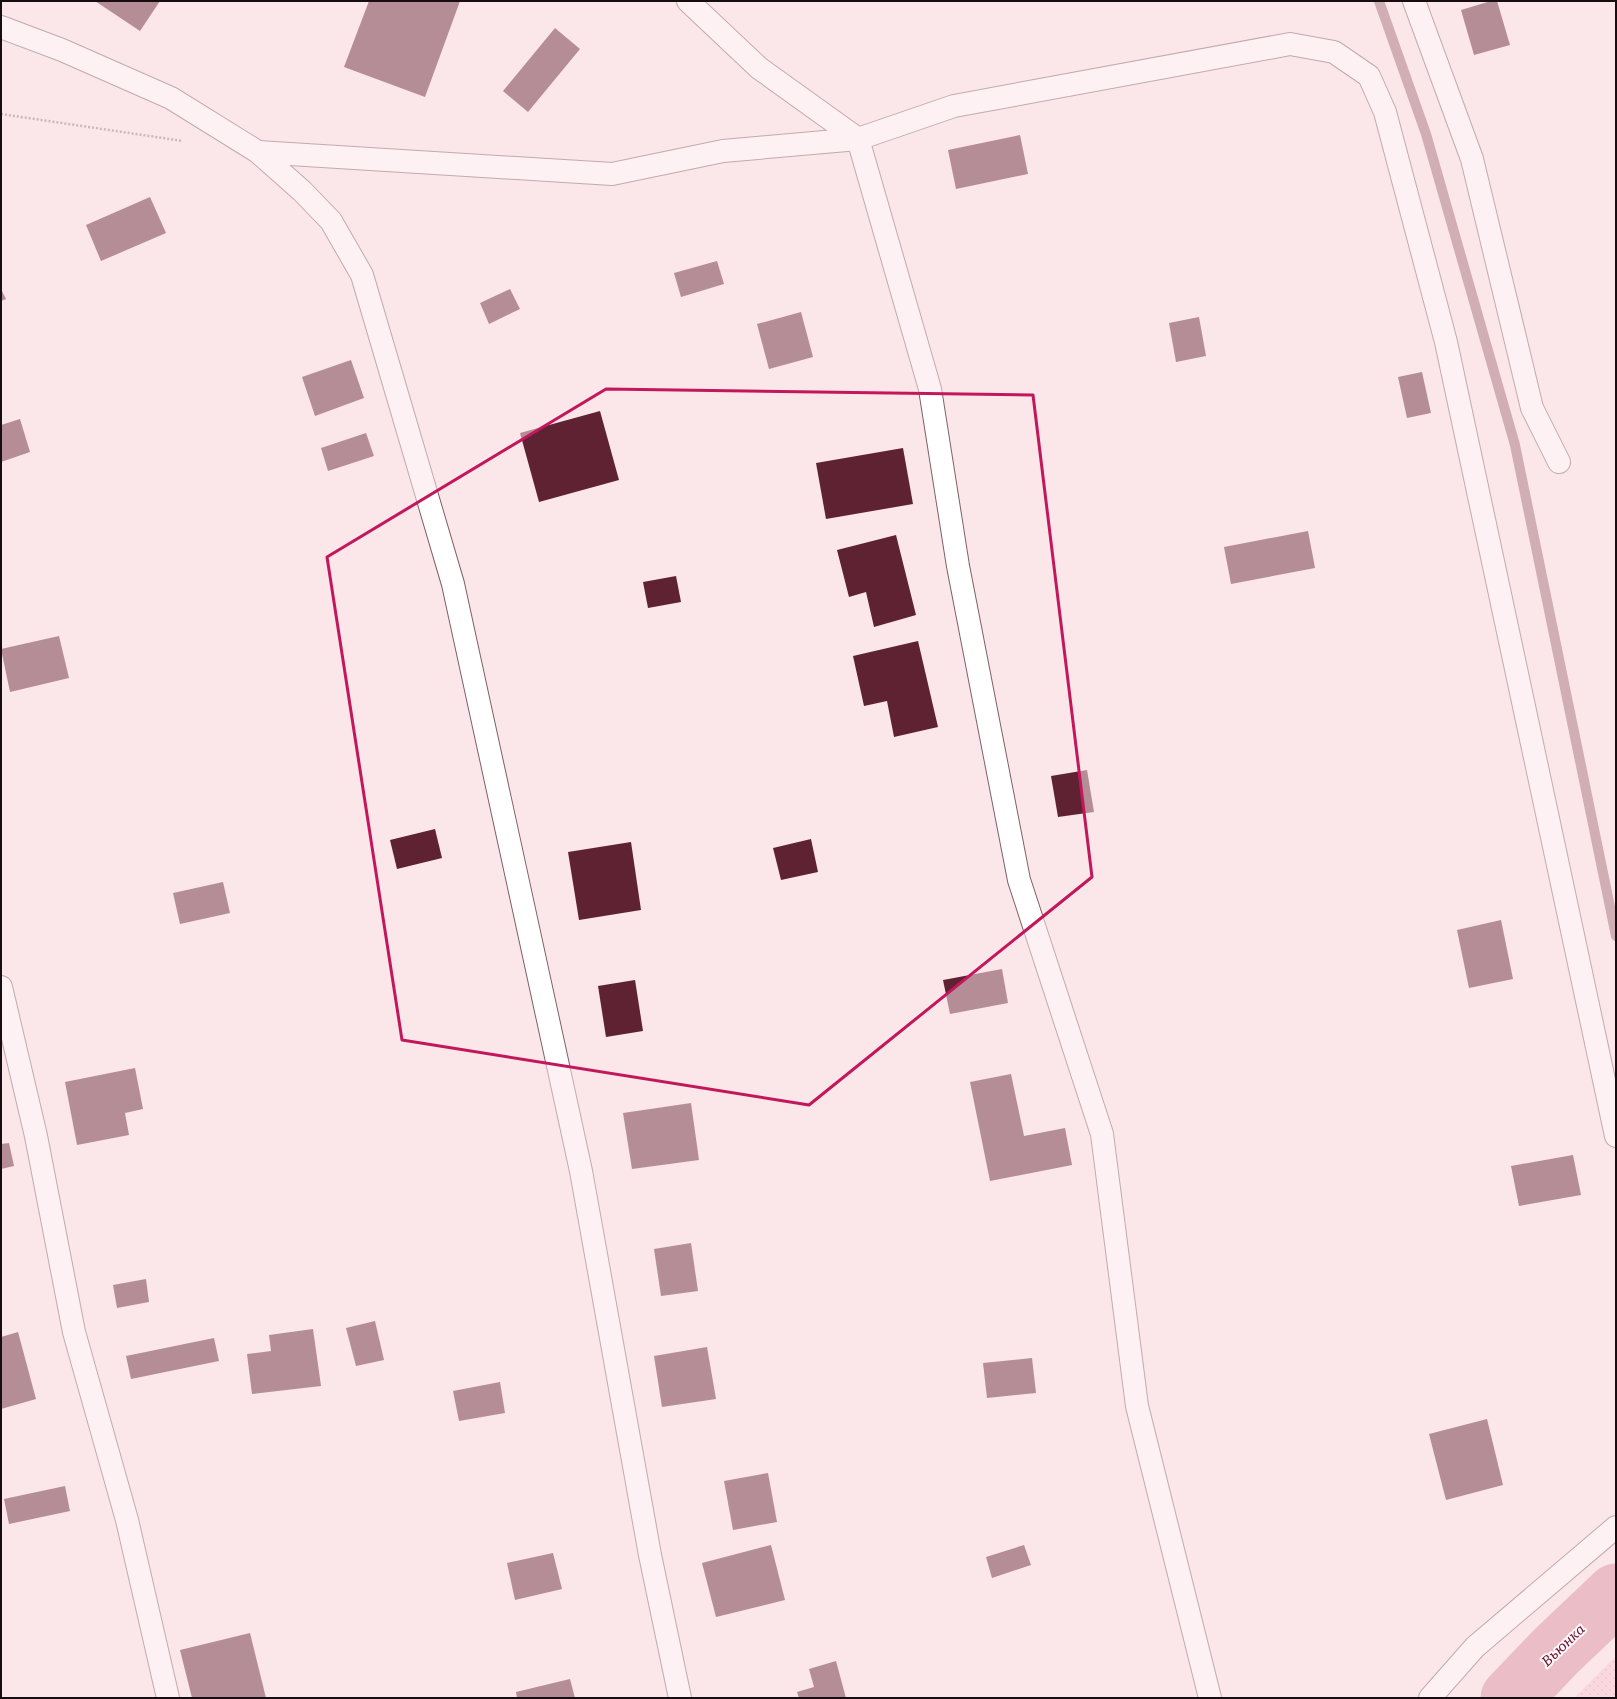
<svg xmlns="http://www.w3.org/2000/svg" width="1617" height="1699" font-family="'Roboto Serif',serif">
<defs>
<pattern id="grass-dots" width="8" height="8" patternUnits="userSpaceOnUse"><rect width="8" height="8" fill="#fbc8d2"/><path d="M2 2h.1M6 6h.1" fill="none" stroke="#d6abb3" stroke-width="1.8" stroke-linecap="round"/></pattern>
</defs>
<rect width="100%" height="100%" fill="#fbe6e9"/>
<!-- grass -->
<path fill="url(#grass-dots)" d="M1616 1656V1698H1574Z"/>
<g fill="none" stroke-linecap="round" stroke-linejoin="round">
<!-- stream -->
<path stroke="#9d6873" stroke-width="10" d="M1379 1 1426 134 1515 445 1616 936"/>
<!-- river -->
<path stroke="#d78f9e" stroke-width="61" d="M1511 1698 1557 1650 1616 1594"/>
</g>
<!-- building -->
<g fill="#5f2233">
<path d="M95 1H160L140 31Z"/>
<path d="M369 1H460L425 97 344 67Z"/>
<path d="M1491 1H1497L1510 45 1474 55 1461 10Z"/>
<path d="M555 28 580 49 528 112 503 91Z"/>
<path d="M1020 135 1028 174 956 189 948 150Z"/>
<path d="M150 197 166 233 101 261 86 225Z"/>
<path d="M717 261 724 284 681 297 674 273Z"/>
<path d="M1 289 6 299 1 301Z"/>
<path d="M510 289 520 309 489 324 480 303Z"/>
<path d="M801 312 813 357 769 369 757 324Z"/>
<path d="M1199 317 1206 356 1176 362 1169 323Z"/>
<path d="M351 360 364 398 315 416 302 377Z"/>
<path d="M1422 372 1431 413 1407 418 1398 377Z"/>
<path d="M600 411 619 480 539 502 520 433Z"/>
<path d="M20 419 30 452 1 462V425Z"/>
<path d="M366 433 374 456 328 471 321 448Z"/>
<path d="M903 448 913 504 826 519 816 463Z"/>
<path d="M1308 531 1315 568 1231 584 1224 547Z"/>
<path d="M896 535 916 615 874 627 866 592 849 597 837 550Z"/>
<path d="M676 576 681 602 648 608 643 582Z"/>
<path d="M59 636 69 678 10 692 1 649Z"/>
<path d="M918 641 938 727 894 737 887 701 864 706 853 656Z"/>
<path d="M1087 770 1094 812 1058 817 1051 776Z"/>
<path d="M435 829 442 858 397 869 390 840Z"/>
<path d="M811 839 818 872 781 880 773 848Z"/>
<path d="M631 842 641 910 579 920 568 852Z"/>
<path d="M223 882 230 913 180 924 173 893Z"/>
<path d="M1501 920 1513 979 1469 988 1457 930Z"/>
<path d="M1002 969 1008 1003 950 1014 943 980Z"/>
<path d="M635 980 643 1031 606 1037 598 986Z"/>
<path d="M135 1068 143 1109 125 1113 129 1135 77 1145 65 1082Z"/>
<path d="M1011 1074 1024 1136 1065 1128 1072 1165 990 1181 970 1082Z"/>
<path d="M691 1103 699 1160 632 1169 623 1113Z"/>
<path d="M9 1143 14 1166 1 1169V1144Z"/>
<path d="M1573 1155 1581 1195 1519 1206 1511 1166Z"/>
<path d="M691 1243 698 1291 661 1296 654 1249Z"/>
<path d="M146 1279 149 1302 117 1308 113 1285Z"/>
<path d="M375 1321 384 1360 356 1366 346 1328Z"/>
<path d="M313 1329 321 1386 252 1394 247 1354 271 1351 269 1335Z"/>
<path d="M18 1332 36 1399 1 1409V1337Z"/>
<path d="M214 1338 219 1361 131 1379 126 1356Z"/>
<path d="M707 1347 716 1399 662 1407 654 1356Z"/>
<path d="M1032 1358 1036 1393 987 1398 983 1363Z"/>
<path d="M500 1382 505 1413 459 1421 453 1391Z"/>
<path d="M1487 1419 1503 1485 1446 1500 1429 1434Z"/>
<path d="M768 1473 777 1522 733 1530 724 1481Z"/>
<path d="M65 1486 70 1511 9 1524 4 1499Z"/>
<path d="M771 1545 785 1600 716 1617 702 1563Z"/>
<path d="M1024 1545 1031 1565 992 1578 986 1557Z"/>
<path d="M553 1553 562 1589 515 1600 507 1563Z"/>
<path d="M250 1633 266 1698H192L180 1650Z"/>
<path d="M836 1661 846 1698H799L797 1692 814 1687 809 1669Z"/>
<path d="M570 1679 575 1698H517L516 1692Z"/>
</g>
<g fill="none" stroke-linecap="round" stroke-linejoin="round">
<defs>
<g id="minor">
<path d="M688 1 759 68 858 139 930 389 958 566 1019 880 1102 1134 1137 1406 1210 1698"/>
<path d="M1414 1 1472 159 1532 408 1559 462"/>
<path d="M1 27 62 50 171 98 258 152 302 191 331 221 362 275 453 584 581 1171 650 1555 680 1698"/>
<path d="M258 152 612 174 723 151 858 139 954 106 1290 44 1334 52 1369 76 1385 112 1446 342 1616 1136"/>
<path d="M1 987 36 1136 74 1332 127 1520 168 1698"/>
<path d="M1430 1698 1475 1647 1616 1527"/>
</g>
</defs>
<!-- minor casing -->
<use href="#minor" stroke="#7e6167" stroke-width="24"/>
<!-- path -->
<path stroke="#938285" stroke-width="2.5" stroke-dasharray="2 2" stroke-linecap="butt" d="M1 114 183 141"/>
<!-- minor -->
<use href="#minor" stroke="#fff" stroke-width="22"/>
</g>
<!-- marked area -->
<path d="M0 0H1617V1699H0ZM606 389 1033 395 1092 877 809 1105 402 1040 327 557Z" fill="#fbe6e9" fill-opacity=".55" fill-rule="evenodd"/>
<path fill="none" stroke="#c2185b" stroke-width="3" stroke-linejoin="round" d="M606 389 1033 395 1092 877 809 1105 402 1040 327 557Z"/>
<g text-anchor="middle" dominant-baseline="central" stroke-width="4" stroke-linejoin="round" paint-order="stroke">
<!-- water labels -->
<g font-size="14" font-style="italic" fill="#650e2d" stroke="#fef7f8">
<text transform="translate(1563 1645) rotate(-44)">Вьюнка</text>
</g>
</g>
<!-- border -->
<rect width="1617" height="1699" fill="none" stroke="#170c0f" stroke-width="4"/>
</svg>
